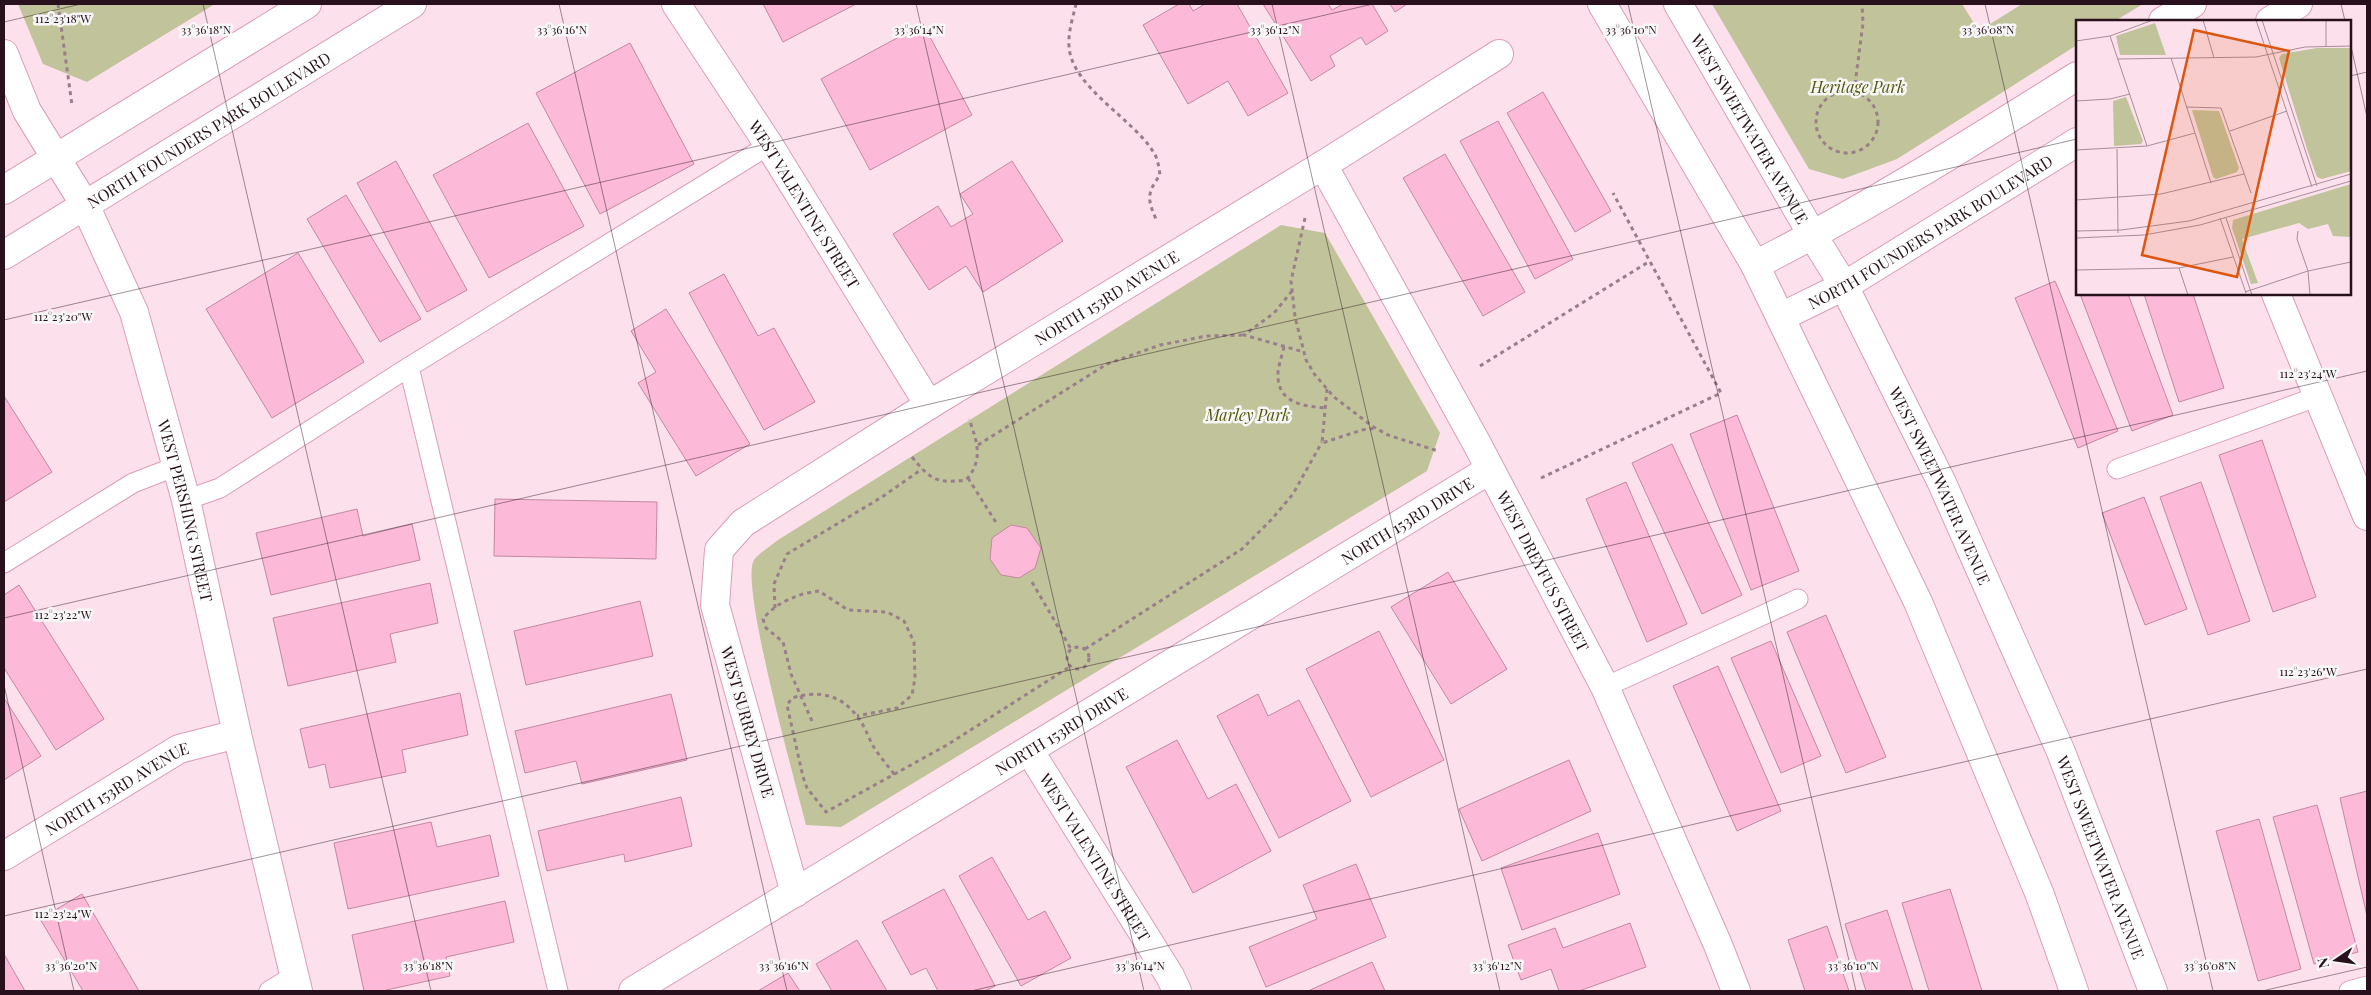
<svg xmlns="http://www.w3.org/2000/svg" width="2371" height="995" font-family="'Playfair Display',serif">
<rect width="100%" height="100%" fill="#fce1ec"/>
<!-- green -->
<g fill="#c1c39a">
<path d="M18 4H215L87 82 43 64Z"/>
<path d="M1712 4H1962L1979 31 2022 4H2143L2115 21H2077V45L1897 159 1843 179 1809 169Z"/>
<path d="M1281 225 1325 233 1440 433 1427 471 841 827 806 825C797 788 739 583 754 560 759 553 771 546 778 540Z"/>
</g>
<!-- building -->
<g fill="#fcbad8" stroke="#c487a3">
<path d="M763 4H856L783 42Z"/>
<path d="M1179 4H1189L1193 11 1205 4H1237L1288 93 1248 116 1228 81 1188 104 1143 25Z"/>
<path d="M1263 4H1328L1332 10 1343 4H1372L1388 31 1366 45 1361 37 1330 56 1335 66 1311 81Z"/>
<path d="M1390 4H1407L1395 12Z"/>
<path d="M923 24 972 115 870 170 821 79Z"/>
<path d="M630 43 694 164 600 214 536 93Z"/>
<path d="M1543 92 1611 211 1575 232 1507 113Z"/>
<path d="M1498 121 1573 259 1535 279 1460 141Z"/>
<path d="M528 123 584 226 489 278 433 175Z"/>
<path d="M1445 154 1525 292 1483 316 1403 178Z"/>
<path d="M396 161 467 290 427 312 357 183Z"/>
<path d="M1012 161 1063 241 983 292 966 266 929 290 893 234 938 206 951 227 973 214 960 194Z"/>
<path d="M346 195 421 319 380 342 307 219Z"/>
<path d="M298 253 364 362 272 418 206 309Z"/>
<path d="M724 274 758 336 774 328 815 402 764 430 689 293Z"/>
<path d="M2055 281 2118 431 2078 448 2015 298Z"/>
<path d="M2080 294H2128L2173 415 2132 431Z"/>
<path d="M2144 294H2193L2224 388 2179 402Z"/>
<path d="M666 309 750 444 696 476 638 383 656 372 631 331Z"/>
<path d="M4 396 52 472 4 502Z"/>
<path d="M1737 415 1799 571 1751 590 1690 434Z"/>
<path d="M2262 440 2316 597 2273 612 2219 455Z"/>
<path d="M1672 444 1742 595 1702 614 1632 463Z"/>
<path d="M1626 482 1687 624 1647 642 1586 499Z"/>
<path d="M2201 482 2250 621 2208 635 2160 497Z"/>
<path d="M2144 497 2187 609 2145 625 2102 513Z"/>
<path d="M495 499 657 502 656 559 494 556Z"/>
<path d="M357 509 363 536 412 524 420 560 271 595 256 533Z"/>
<path d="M1011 525 1027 528 1041 548 1035 568 1019 578 1001 575 990 559 992 538Z"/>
<path d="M1448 572 1507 669 1451 704 1391 607Z"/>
<path d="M430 583 438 623 390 634 396 662 288 686 273 618Z"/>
<path d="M19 585 104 719 56 750 4 668V595Z"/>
<path d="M640 601 653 656 526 685 514 631Z"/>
<path d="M1826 615 1886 757 1846 773 1787 632Z"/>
<path d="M1379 631 1444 760 1371 797 1306 669Z"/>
<path d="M1771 641 1821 756 1781 773 1731 658Z"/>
<path d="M1718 666 1781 811 1737 831 1673 686Z"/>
<path d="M460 693 468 735 402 750 406 772 330 788 325 764 309 768 300 729Z"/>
<path d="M671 694 687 760 582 784 576 761 525 773 515 731Z"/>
<path d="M1258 694 1268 716 1299 700 1351 801 1279 838 1217 716Z"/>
<path d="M4 698 41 756 4 780Z"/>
<path d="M1177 740 1208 799 1236 784 1271 851 1193 893 1126 767Z"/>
<path d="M1569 760 1591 811 1482 861 1459 809Z"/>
<path d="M2367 791V916L2340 798Z"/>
<path d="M681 797 692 846 625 862 624 854 547 871 538 831Z"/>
<path d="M2317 805 2358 952 2314 964 2273 817Z"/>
<path d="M2259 819 2301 969 2258 981 2216 831Z"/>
<path d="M431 822 437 847 490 835 499 876 348 909 334 843Z"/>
<path d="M1598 833 1620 894 1522 930 1501 868Z"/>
<path d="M992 857 1028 920 1045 911 1071 958 1021 986 959 876Z"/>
<path d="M1356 864 1386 937 1266 987 1249 947 1317 919 1303 885Z"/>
<path d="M944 889 995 986 985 991H938L926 968 911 975 882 922Z"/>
<path d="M1950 889 1982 991H1929L1902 903Z"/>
<path d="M82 894 139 991H83L40 919Z"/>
<path d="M505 901 514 942 446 957 450 976 382 991H364L352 935Z"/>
<path d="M1887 910 1913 991H1866L1845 924Z"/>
<path d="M1630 923 1646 967 1579 991H1559L1551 969 1521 980 1508 945 1555 928 1563 948Z"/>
<path d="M1827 926 1849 991H1805L1788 940Z"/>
<path d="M857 940 887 991H832L816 964Z"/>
<path d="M4 954 25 991H4Z"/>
<path d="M1372 962 1385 991H1308Z"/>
<path d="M788 973 800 991H758Z"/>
</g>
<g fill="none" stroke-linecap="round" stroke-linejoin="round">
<defs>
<g id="service">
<path d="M409 367 558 991"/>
<path d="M2117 469 2319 396"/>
<path d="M186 500 220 488 409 367 769 145"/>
<path d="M4 563 133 483 177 466"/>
<path d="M1605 687 1798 599"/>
<path d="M269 991 294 976"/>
<path d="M2349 991 2367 986"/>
</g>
<g id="minor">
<path id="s1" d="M676 4 769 145 929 405"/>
<path d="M2163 21 2192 4"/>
<path d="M2270 21 2298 4"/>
<path id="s2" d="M4 54 27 111 85 205 134 312 186 500 237 734 298 991"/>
<path id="s3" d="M1323 165 1476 442 1605 687 1718 945 1736 991"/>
<path d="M4 190 307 4"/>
<path id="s4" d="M4 255 412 4"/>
<path d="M1755 265C1866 209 1972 142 2077 76"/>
<path d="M2276 294 2367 516"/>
<path id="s5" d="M1781 317 1844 286 2077 142"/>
<path id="s6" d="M1029 750 1170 976 1177 991"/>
<path id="s7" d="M4 856 179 749 237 734"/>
<path id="s8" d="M795 893 715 605 719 550 743 523 929 405 1323 165 1499 54"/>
<path id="s9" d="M633 991 1489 470"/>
</g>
<g id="tertiary">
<path d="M1602 4 1755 265 1918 602 2040 895 2074 991"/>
<path id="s10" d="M1678 4 1813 236 1844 286 1942 483 2061 752 2153 991"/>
</g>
</defs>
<!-- service casing -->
<use href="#service" stroke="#db9cb8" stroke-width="21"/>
<!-- minor casing -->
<use href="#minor" stroke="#db9cb8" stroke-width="30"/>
<!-- tertiary casing -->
<use href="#tertiary" stroke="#db9cb8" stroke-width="30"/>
<!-- path -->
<g stroke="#987f8a" stroke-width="3" stroke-dasharray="4 4" stroke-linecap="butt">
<path d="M58 4 72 105"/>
<path d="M1076 4C1073 17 1068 32 1069 46 1071 87 1134 119 1154 153 1158 159 1159 168 1160 175 1147 193 1147 199 1156 219"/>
<circle cx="1847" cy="122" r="31"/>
<path d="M1854 92 1863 23 1862 4"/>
<path d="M1305 218 1291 281 1295 317 1306 360 1315 375 1334 397 1372 426 1388 435 1438 451"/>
<path d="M1292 291 1274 313 1244 335 1304 352"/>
<path d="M1284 347C1282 356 1277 369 1278 378 1280 404 1305 406 1325 408"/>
<path d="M1480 366 1650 261"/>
<path d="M1327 389 1322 443 1362 430 1376 428"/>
<path d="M978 445 1107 364 1160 345 1207 336 1245 335"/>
<path d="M912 457C930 479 936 484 966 480 984 460 977 441 969 419"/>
<path d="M968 478 997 524"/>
<path d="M1541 478 1721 393 1613 193"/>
<path d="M1032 582 1071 649"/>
<path d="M775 608 774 584 787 554 882 497 922 469"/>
<circle cx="1078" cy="658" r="11"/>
<path d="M1085 649 1242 549 1272 519 1293 494 1322 442"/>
<path d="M812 721 791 674 783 642 766 628 763 619C775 603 799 593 819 591L848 610 887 612 904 621 914 642 915 678 912 695 897 708 857 716"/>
<path d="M894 774C888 766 881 758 875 749 869 740 866 728 859 719 842 694 819 690 792 698L787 705 803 777 807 788 826 812 947 745 1071 666"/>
</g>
<!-- service -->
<use href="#service" stroke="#fff" stroke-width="19"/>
<!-- minor -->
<use href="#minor" stroke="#fff" stroke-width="28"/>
<!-- tertiary -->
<use href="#tertiary" stroke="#fff" stroke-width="28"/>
</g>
<!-- ticks -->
<path fill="none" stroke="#28111c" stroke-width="1" stroke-opacity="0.45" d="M203 4 431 991M559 4 787 991M916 4 1144 991M1272 4 1500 991M1628 4 1856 991M1985 4 2213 991M2341 4 2345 21M4 22 81 4M2350 42 2367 117M2350 76 2367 72M4 320 1373 4M4 618 2077 139M4 685 74 991M4 916 2367 371M971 991 2367 669M2262 991 2367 967"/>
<g text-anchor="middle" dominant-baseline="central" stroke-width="5" stroke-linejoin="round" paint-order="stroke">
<!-- park labels -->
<g font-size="16" font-style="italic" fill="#56570b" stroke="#f7f7f7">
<text x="1858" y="86">Heritage Park</text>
<text x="1248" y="414">Marley Park</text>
</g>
<!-- street labels -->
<g font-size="16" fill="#28111c" stroke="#f7f7f7">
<text stroke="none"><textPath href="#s10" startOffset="144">WEST SWEETWATER AVENUE</textPath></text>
<text stroke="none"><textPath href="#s4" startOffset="240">NORTH FOUNDERS PARK BOULEVARD</textPath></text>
<text stroke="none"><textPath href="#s1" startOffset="238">WEST VALENTINE STREET</textPath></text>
<text stroke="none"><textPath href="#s5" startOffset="172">NORTH FOUNDERS PARK BOULEVARD</textPath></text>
<text stroke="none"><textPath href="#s8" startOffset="818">NORTH 153RD AVENUE</textPath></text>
<text stroke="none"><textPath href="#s10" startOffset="549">WEST SWEETWATER AVENUE</textPath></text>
<text stroke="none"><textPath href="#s2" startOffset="495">WEST PERSHING STREET</textPath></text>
<text stroke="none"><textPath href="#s9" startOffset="906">NORTH 153RD DRIVE</textPath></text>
<text stroke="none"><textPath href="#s3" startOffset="462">WEST DREYFUS STREET</textPath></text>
<text transform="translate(748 722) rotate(74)">WEST SURREY DRIVE</text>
<text stroke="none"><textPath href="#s9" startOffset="501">NORTH 153RD DRIVE</textPath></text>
<text stroke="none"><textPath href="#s7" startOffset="132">NORTH 153RD AVENUE</textPath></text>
<text stroke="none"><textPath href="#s10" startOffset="954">WEST SWEETWATER AVENUE</textPath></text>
<text stroke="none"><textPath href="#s6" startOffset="126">WEST VALENTINE STREET</textPath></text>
</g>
</g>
<!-- overview -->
<g transform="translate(2076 20)">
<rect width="275" height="275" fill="#fce1ec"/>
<path d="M79 3 90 35H44L40 16ZM241 28H275V151L246 159 241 157 231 129 203 38 206 34ZM50 77 67 121 65 124 38 126 37 81ZM116 90 143 91 163 148 161 152 140 159 137 157ZM275 164V217L257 216 252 204 232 209 223 203 166 219 182 263 175 264 156 208 157 200Z" fill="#c1c39a"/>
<path fill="none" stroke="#a78e99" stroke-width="1" d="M127 0 138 38M180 0 236 167M186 0 241 166M250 0V26M34 16 71 126M0 21 34 16 77 0M95 38 135 163M42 39 180 37 229 27 275 26M0 81 34 79 54 74M110 87 145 88 175 173M154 111 211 91M41 129 42 213M0 130 71 126 119 113M0 180 85 174 168 154M144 198 170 273M150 198 176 275M0 211 45 210 113 201 275 154M222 211 221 219 232 251 234 275M0 218 68 215 124 205 275 161M103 248 112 275M0 250 103 248 157 237M169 272 232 251 275 242"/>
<path fill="#de550d" fill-opacity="0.15" stroke="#de550d" stroke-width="2.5" d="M118 10 213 31 161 257 66 235Z"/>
<rect width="275" height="275" fill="none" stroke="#28111c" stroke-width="2.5"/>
</g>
<g font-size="12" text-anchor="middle" fill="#28111c" stroke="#f7f7f7" stroke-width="5" stroke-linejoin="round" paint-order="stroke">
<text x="63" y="23">112°23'18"W</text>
<text x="206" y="34">33°36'18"N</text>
<text x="562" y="34">33°36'16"N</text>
<text x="919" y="34">33°36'14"N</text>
<text x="1275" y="34">33°36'12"N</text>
<text x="1631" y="34">33°36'10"N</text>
<text x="1988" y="34">33°36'08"N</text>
<text x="63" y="321">112°23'20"W</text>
<text x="2308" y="378">112°23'24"W</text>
<text x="63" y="619">112°23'22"W</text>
<text x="2308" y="676">112°23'26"W</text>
<text x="63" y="918">112°23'24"W</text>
<text x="71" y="970">33°36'20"N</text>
<text x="428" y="970">33°36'18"N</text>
<text x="784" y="970">33°36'16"N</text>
<text x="1140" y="970">33°36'14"N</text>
<text x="1497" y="970">33°36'12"N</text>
<text x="1853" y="970">33°36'10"N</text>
<text x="2210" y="970">33°36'08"N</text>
</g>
<!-- border -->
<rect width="2371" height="995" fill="none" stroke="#28111c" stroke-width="10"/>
<!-- north arrow -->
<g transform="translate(2336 960) rotate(257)" stroke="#f7f7f7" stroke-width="4" paint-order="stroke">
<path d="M0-4L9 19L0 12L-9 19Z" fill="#28111c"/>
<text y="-8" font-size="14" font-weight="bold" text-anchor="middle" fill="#28111c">N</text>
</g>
</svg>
